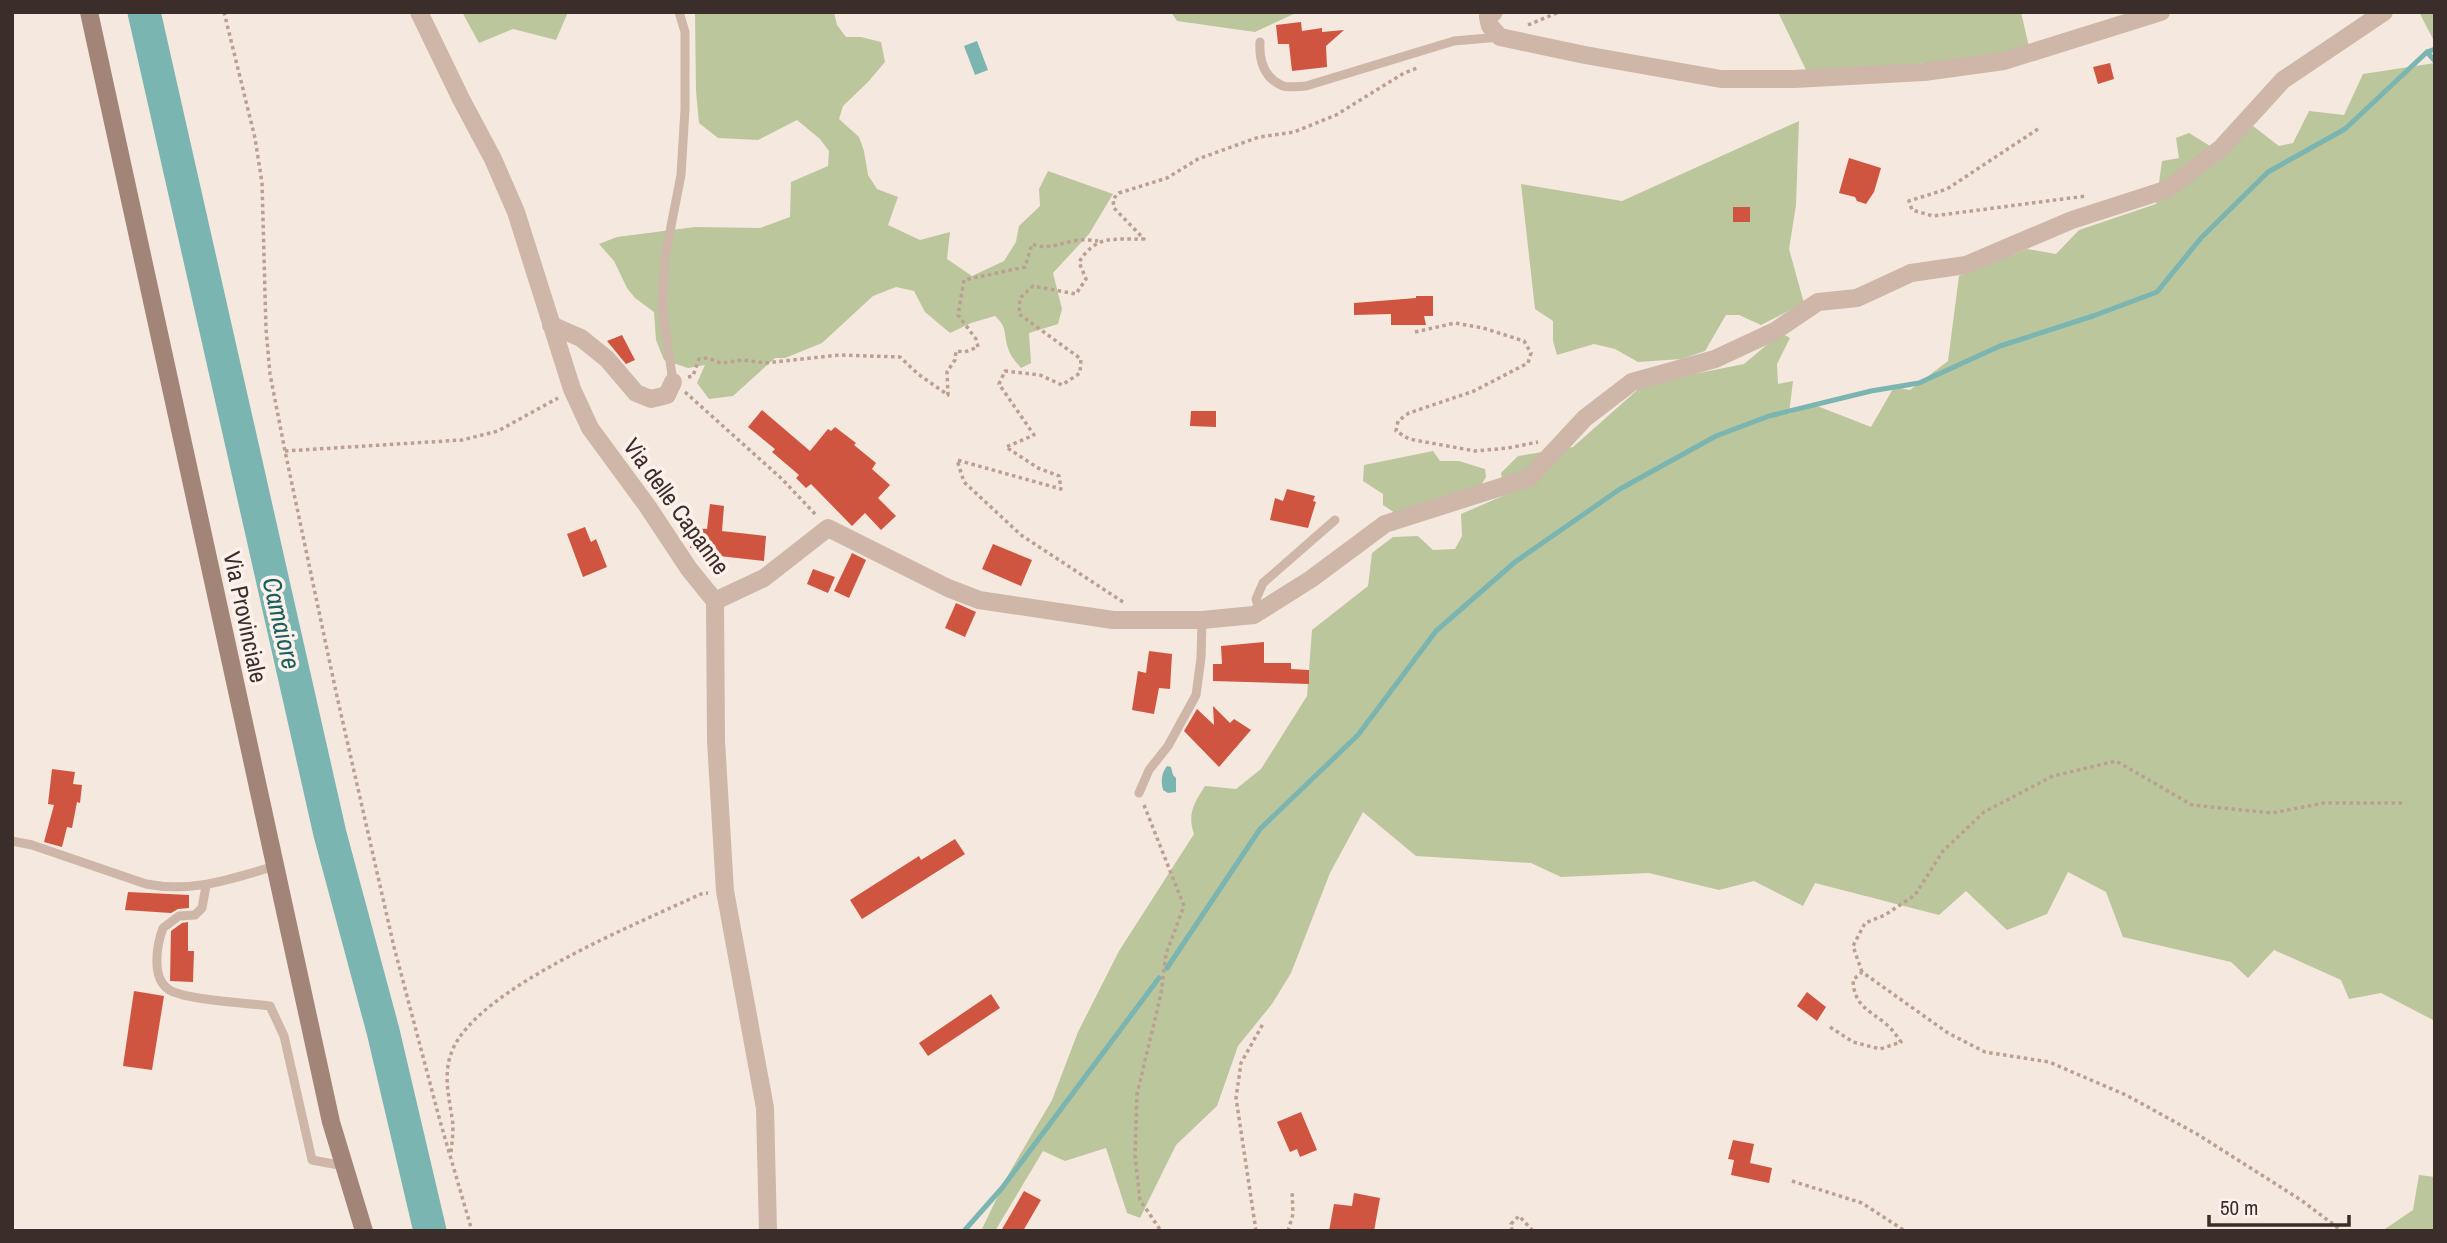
<svg xmlns="http://www.w3.org/2000/svg" width="2447" height="1243" font-family="'Archivo Narrow',sans-serif">
<rect width="100%" height="100%" fill="#f5e8de"/>
<!-- green -->
<g fill="#bcc69c">
<path d="M462 12H568L556 40 513 29 479 43Z"/>
<path d="M695 12H834L837 25 846 37H861L881 42 885 62 868 82 843 106 839 119 859 137 864 151 868 175 877 189 898 197 888 225 920 240 950 232 947 259 972 276 1004 261 1016 242 1019 226 1040 206 1039 189 1048 171 1113 194 1089 234 1053 273 1062 309 1058 324 1029 333 1031 363 1021 368C1016 362 1010 356 1008 348 1003 332 1008 328 995 316L971 323 950 333 925 312 914 291 896 287 873 296 822 343 785 358H775L733 396 709 399 697 383 705 365 688 368 664 360 656 340 654 312 635 298 627 288 614 261 599 244 617 237 695 227 760 228 790 217 791 182 828 166 829 151 820 139 797 120 758 140 718 138 699 123 696 91Z"/>
<path d="M1171 12H1298L1255 32 1177 21Z"/>
<path d="M1778 12H2021L2029 47 1993 58 1807 72Z"/>
<path d="M2419 12H2435V43Z"/>
<path d="M2435 63V1021L2381 993 2349 999 2341 980 2274 950 2248 978 2231 962 2123 937 2106 892 2068 872 2047 914 2007 930 1966 891 1939 915 1815 883 1803 906 1754 881 1719 890 1649 873 1561 877 1531 863 1416 856 1363 812 1330 873 1291 973 1272 1004 1238 1046 1217 1106 1176 1145 1140 1218 1127 1213 1106 1148 1065 1161 1043 1151 995 1231H981L1008 1175 1052 1100 1078 1032 1119 951 1194 834C1187 814 1194 803 1205 786L1236 789 1261 769 1307 696 1312 630 1368 586 1372 553 1393 537 1418 536 1433 550 1455 549 1462 536 1461 514 1505 495 1501 473 1518 456 1573 447 1644 384 1744 364 1781 333 1790 338 1777 364 1778 384 1793 381 1789 414 1812 404 1871 427 1894 387 1910 390 1948 361 1959 276 2027 249 2056 254 2079 230 2156 204 2162 161 2179 158 2176 138 2189 133 2223 154 2253 126 2279 146 2293 143 2309 111 2344 115 2363 74Z"/>
<path d="M1799 121 1796 205 1789 249 1804 303 1761 325 1739 315H1726L1705 351 1682 359 1638 362 1615 349 1594 344 1557 355 1553 341V321L1535 309 1521 184 1622 201Z"/>
<path d="M1433 451 1440 461H1459L1485 469 1486 477 1473 499 1395 513 1383 505V494L1363 481 1364 465Z"/>
<path d="M2419 1175 2435 1177V1231H2382L2413 1210Z"/>
</g>
<!-- water -->
<g fill="#7ab5b1">
<path d="M977 41 988 70 975 75 964 46Z"/>
<path d="M1167 766 1171 767 1173 775 1176 778V792L1168 793 1163 790C1161 781 1161 774 1167 766Z"/>
</g>
<g fill="none" stroke-linecap="round" stroke-linejoin="round">
<!-- stream -->
<g stroke="#7ab5b1" stroke-width="5">
<path d="M2427 52 2435 61"/>
<path d="M1167 968 1260 829 1358 735 1436 631 1515 562 1620 489 1716 436 1769 416 1871 391 1919 383 2000 346 2093 316 2157 292 2201 238 2268 172 2345 129 2427 52 2435 49"/>
<path d="M964 1231 1002 1188 1159 978"/>
</g>
<!-- river -->
<path stroke="#7ab5b1" stroke-width="33" d="M144 12 330 834 383 1031 430 1231"/>
</g>
<!-- building -->
<g fill="#d05540">
<path d="M1301 22 1302 31 1322 28V32L1344 30 1326 46 1327 67 1292 71 1289 44H1278L1276 25Z"/>
<path d="M2110 63 2114 79 2098 84 2093 67Z"/>
<path d="M1849 158 1881 168 1874 192 1866 204 1857 201 1855 197 1839 193Z"/>
<rect x="1733" y="207" width="17" height="15"/>
<path d="M1416 296H1433V316H1424L1426 325H1391V314L1354 315V303L1416 298Z"/>
<path d="M622 335 635 360 626 364 607 341Z"/>
<path d="M762 410 810 451 828 429 831 431 835 427 856 443 854 445 876 463 872 469 890 485 878 498 896 516 881 530 865 513 852 526 811 484 806 488 796 478 799 475 772 452 775 449 748 427Z"/>
<path d="M1191 411H1216V427L1190 426Z"/>
<path d="M1287 489 1315 496 1313 501 1316 502 1308 528 1270 520 1275 498 1283 501Z"/>
<path d="M710 504 724 506 722 531 766 536 764 561 701 554V549L690 548 692 528 707 529Z"/>
<path d="M585 527 591 542 596 539 607 567 583 577 567 534Z"/>
<path d="M993 544 1032 560 1021 586 982 569Z"/>
<path d="M852 553 866 560 849 598 834 591Z"/>
<path d="M813 569 835 577 828 593 807 584Z"/>
<path d="M956 603 976 612 965 637 945 628Z"/>
<path d="M1264 642V663H1291V669L1309 670V684L1213 681V664H1222L1221 646Z"/>
<path d="M1149 651 1172 654 1170 689 1159 688 1154 714 1132 710 1138 671 1146 673Z"/>
<path d="M1213 706 1230 723 1234 719 1251 730 1219 767 1184 731 1197 709 1214 725Z"/>
<path d="M52 769 75 772 73 784 82 785 80 803 77 802 72 828 67 827 62 847 44 842 54 805 48 804Z"/>
<path d="M955 839 965 854 862 919 850 900 919 856 921 860Z"/>
<path d="M128 892 189 895V908L178 909 171 913 125 910Z"/>
<path d="M188 922V951H194L193 982 170 981 171 931 182 923Z"/>
<path d="M134 991 164 996 152 1070 123 1066Z"/>
<path d="M1807 992 1826 1007 1817 1021 1797 1006Z"/>
<path d="M991 994 1000 1008 928 1056 919 1043Z"/>
<path d="M1301 1112 1317 1150 1300 1157 1297 1149 1290 1152 1277 1122Z"/>
<path d="M1733 1140 1754 1144 1750 1163 1772 1168 1769 1183 1731 1175 1734 1160 1728 1159Z"/>
<path d="M1024 1191 1041 1200 1023 1231H1001Z"/>
<path d="M1354 1193 1380 1198 1374 1231H1329L1334 1204 1352 1206Z"/>
</g>
<g fill="none" stroke-linecap="round" stroke-linejoin="round">
<!-- path -->
<g stroke="#ba9f92" stroke-width="3.5" stroke-dasharray="3.5 3.5" stroke-linecap="butt">
<path d="M224 12 255 138 262 183 266 329 270 374 285 451 336 692 394 947 440 1121 472 1231"/>
<path d="M1528 25 1559 12"/>
<path d="M2038 129 1947 189 1909 201 1912 210 1933 216 2086 196"/>
<path d="M1415 332 1455 323 1483 328 1524 341 1531 353 1528 363 1474 391 1409 413 1398 421 1396 431 1409 439 1475 451 1508 448 1538 442"/>
<path d="M688 377 693 376 699 359 708 358 721 363 743 360 765 363 839 355 900 357 918 374 948 395 947 372 955 360 956 351 965 352 978 347 976 339 958 315 964 280 1025 267 1032 244C1047 250 1058 244 1073 241 1081 239 1090 240 1098 241"/>
<path d="M685 392 782 479 817 516"/>
<path d="M285 451 462 440 498 431 558 398"/>
<path d="M1123 602 1021 535 964 482 957 460 1061 489 1059 476 1038 468 1006 447 1034 435 999 384 1005 371 1040 375 1062 385 1080 373 1081 359 1019 314 1020 298 1033 286 1076 294 1086 279 1079 262C1097 234 1113 240 1144 239L1114 208 1113 199 1119 193 1167 178 1198 159 1259 137 1294 132 1336 115 1404 73 1417 68"/>
<path d="M1144 805 1184 906 1166 954 1161 994 1137 1094 1135 1156 1140 1200 1161 1231"/>
<path d="M1862 972 1853 946 1865 923 1885 915 1915 895 1943 851 1984 812 2053 776 2116 761 2192 805 2272 813 2324 803H2404"/>
<path d="M1830 1027 1853 1042 1880 1049 1901 1042C1897 1036 1892 1029 1886 1024 1869 1010 1854 1006 1853 980L1862 972 1948 1033 1985 1052 2049 1062 2126 1095 2197 1134 2301 1200 2342 1231"/>
<path d="M451 1152C452 1143 453 1134 453 1125 450 1100 442 1076 452 1051 477 988 639 923 701 894L708 893"/>
<path d="M1792 1181 1862 1203 1905 1231"/>
<path d="M1256 1231 1236 1098 1241 1063 1264 1022"/>
<path d="M1288 1231 1293 1214 1292 1190"/>
<path d="M1512 1231 1511 1224 1519 1216 1533 1231"/>
</g>
<!-- service -->
<g stroke="#ceb6a8" stroke-width="9">
<path d="M1260 42C1259 60 1264 78 1283 86 1289 88 1300 86 1306 86L1454 41 1500 37"/>
<path d="M673 382 662 305 665 257 681 175 685 109V32L679 12"/>
<path d="M1260 611 1256 599 1263 583 1335 520"/>
<path d="M1139 793 1149 770 1168 746 1196 695 1201 658 1202 620"/>
<path d="M12 841 32 845 146 884C192 893 232 879 275 866"/>
<path d="M206 886 202 908 195 915 179 916 163 928C157 944 151 977 168 989 183 1000 248 1003 270 1006L284 1036 312 1160 344 1166"/>
</g>
<!-- minor -->
<g stroke="#ceb6a8" stroke-width="18">
<path d="M419 12 461 99 493 159 516 212 572 389 590 428 648 507 689 569 715 601 716 741 725 891 765 1108 768 1231"/>
<path d="M1494 12 1488 17 1490 26 1500 37 1585 55 1721 79H1794L1924 72 2004 61 2161 12"/>
<path d="M551 325 581 338 607 359 636 393 651 399 667 395 673 382"/>
<path d="M715 601 764 578 828 528 948 588 979 600 1113 620H1202L1254 615 1311 579 1385 524 1529 478 1585 418 1632 382 1715 359 1775 331 1818 302 1857 298 1911 273 1966 265 2072 220 2168 189 2221 148 2283 80 2384 12"/>
</g>
<!-- secondary -->
<path stroke="#a28479" stroke-width="18" d="M89 12 331 1122 364 1231"/>
</g>
<g text-anchor="middle" dominant-baseline="central" stroke-width="7" stroke-linejoin="round" paint-order="stroke">
<!-- street labels -->
<g font-size="24" fill="#3b2d29" stroke="#fcf2eb">
<text transform="translate(677 506) rotate(54)">Via delle Capanne</text>
<text transform="translate(246 617) rotate(78)">Via Provinciale</text>
</g>
<!-- water labels -->
<g font-size="26" font-style="italic" fill="#1a605e" stroke="#fcf2eb">
<text transform="translate(282 623) rotate(77)">Camaiore</text>
</g>
</g>
<!-- border -->
<rect width="2447" height="1243" fill="none" stroke="#3b2d29" stroke-width="28"/>
<!-- scale -->
<path d="M2209 1215v10h140v-10" fill="none" stroke="#3b2d29" stroke-width="3.5"/>
<text x="2220" y="1215" font-size="21" fill="#3b2d29" stroke="#fcf2eb" stroke-width="5" paint-order="stroke">50 m</text>
</svg>
